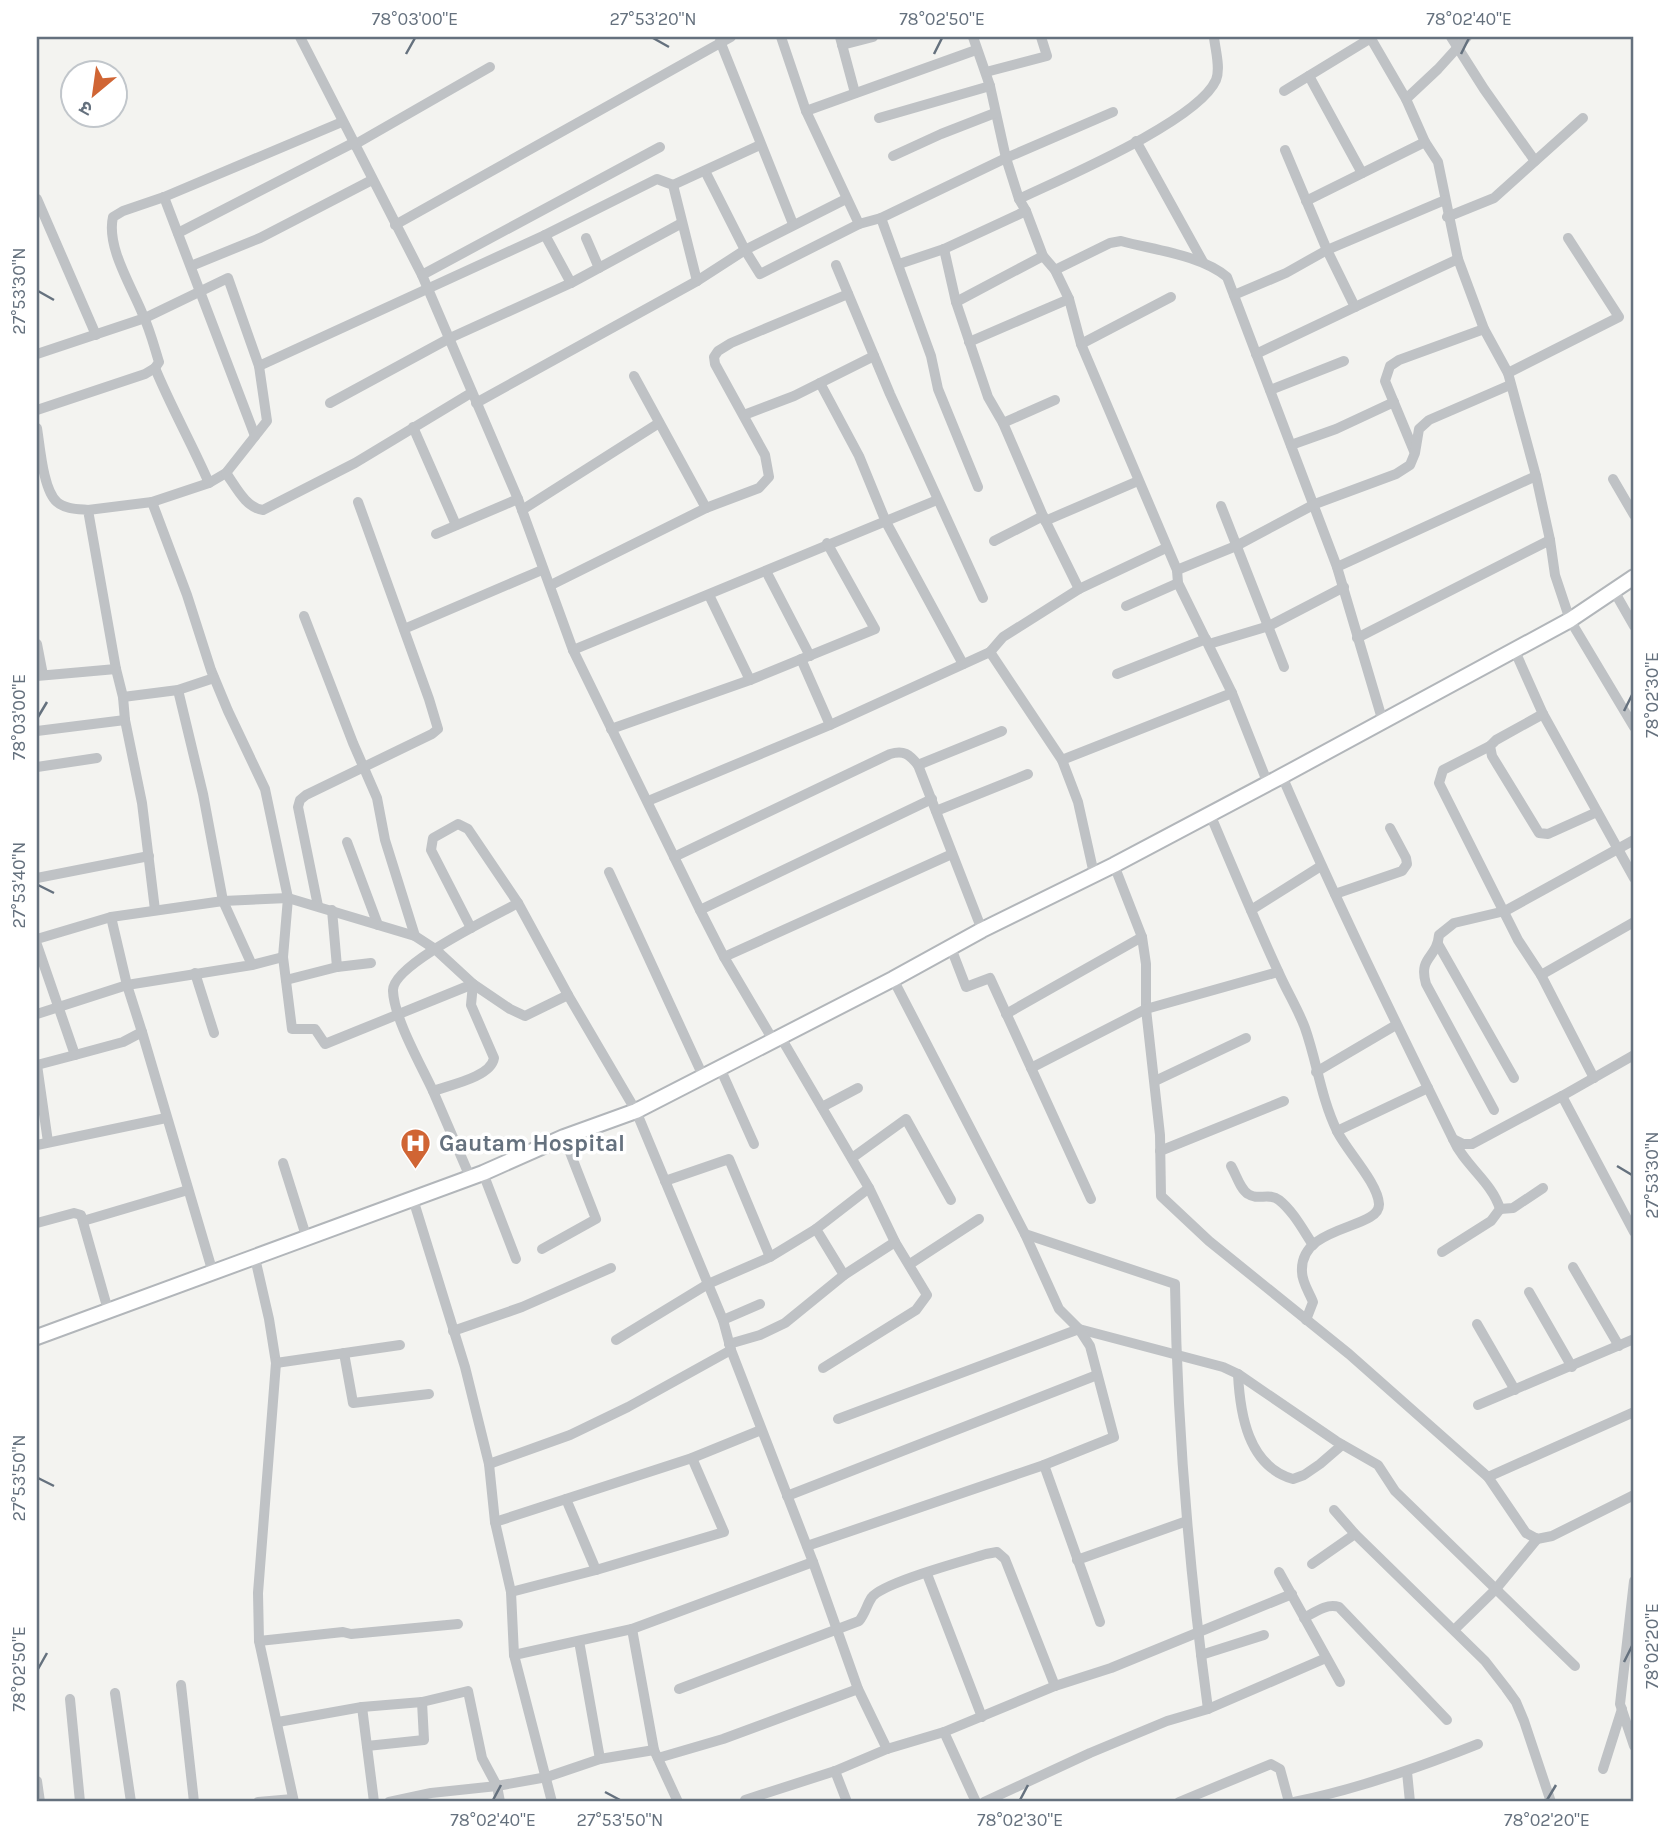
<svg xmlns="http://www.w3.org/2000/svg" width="1671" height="1839" font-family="Karla,'Noto Sans Devanagari',sans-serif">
<rect width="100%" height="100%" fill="#f3f3f0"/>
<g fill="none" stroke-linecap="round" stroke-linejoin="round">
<defs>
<path id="secondary" d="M37 1337 483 1173 564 1137 636 1111 893 979 982 930 1114 865 1282 776 1570 620 1634 577"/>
</defs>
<!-- secondary casing -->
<use href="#secondary" stroke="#b2b6ba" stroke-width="18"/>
<!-- street -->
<g stroke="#bfc2c5" stroke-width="10">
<path d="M300 37 422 275 518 499 573 650 700 910 724 957 773 1040"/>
<path d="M781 37 806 111 859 224 881 218 1006 158 1019 199 1026 211 1043 256 1055 270 1069 299 1081 344 1177 570 1178 583 1232 693 1268 784"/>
<path d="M840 37 855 93"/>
<path d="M973 37 990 86 1006 158 1113 112"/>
<path d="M1370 37 1406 99 1425 142 1438 162 1458 259 1484 329 1508 373 1536 476 1550 540 1555 575 1570 620 1634 727"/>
<path d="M1451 37 1484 89 1535 161"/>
<path d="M720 41 793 224"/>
<path d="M842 45 873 37"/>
<path d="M986 72 1047 56 1041 37"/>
<path d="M1309 76 1362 173"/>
<path d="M1284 91 1371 38"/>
<path d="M1406 99 1438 69 1467 37"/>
<path d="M806 111 976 50"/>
<path d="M879 118 990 86"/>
<path d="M1136 141 1203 262"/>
<path d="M354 145 490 67"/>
<path d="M1285 150 1327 250 1355 307 1458 259"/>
<path d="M893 156 941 134 995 113"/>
<path d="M705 171 745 250 760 274 859 224"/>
<path d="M673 185 760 145"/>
<path d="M164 197 255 436"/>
<path d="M37 199 96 335"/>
<path d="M1019 199C1063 178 1198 121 1216 80 1221 68 1215 49 1214 37"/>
<path d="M1306 201 1425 142"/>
<path d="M1447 217 1494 198 1583 118"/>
<path d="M881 218 931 356 938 389 978 487"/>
<path d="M395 225 731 37"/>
<path d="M178 233 353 143"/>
<path d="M545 235 571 283 682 223"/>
<path d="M586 238 599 268"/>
<path d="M944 249 956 302 988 397 1003 423 1043 516 1079 589 1166 548"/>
<path d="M899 264 944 249 1026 211"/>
<path d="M836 265 890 394 983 598"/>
<path d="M191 266 260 238 372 180"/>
<path d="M1055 270 1110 243 1121 241C1154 250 1201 255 1227 277L1337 567 1383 722"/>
<path d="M422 275 660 147"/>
<path d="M1234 295 1286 273 1327 250 1445 200"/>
<path d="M956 302 1043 256"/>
<path d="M969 342 1069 299"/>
<path d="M1081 344 1171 297"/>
<path d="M37 354 145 318 228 278 259 366 267 421 226 473 209 483 152 502 88 510"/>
<path d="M1256 354 1355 307"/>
<path d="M259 366 545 235 657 179 673 185 697 281 745 250 846 199"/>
<path d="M155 368C171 407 192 444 209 483"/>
<path d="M1508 373 1619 317 1568 238"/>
<path d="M634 376 706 508 759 488 769 477 765 455 715 364 714 357 718 351 731 343 848 294"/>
<path d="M820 383 859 456 886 522 963 664"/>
<path d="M1270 390 1344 361"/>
<path d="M330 403 450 338 571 283"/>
<path d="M476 403 697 281"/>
<path d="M37 410 145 374 155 368 159 362C154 346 150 330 143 315 132 287 106 247 113 217L123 211 164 197 342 122"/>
<path d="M744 415 794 396 874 356"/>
<path d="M1003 423 1055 400"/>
<path d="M413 427 456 525"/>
<path d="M37 428C40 446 43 490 57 502 65 509 78 509 88 510L116 669 123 697 125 720 142 803 155 910"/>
<path d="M1291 445 1336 429 1394 402"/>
<path d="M1414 451 1385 381 1390 366 1399 360 1484 329"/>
<path d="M226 473C236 487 246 508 263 510L355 463 471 393"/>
<path d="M1613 479 1634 515"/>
<path d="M152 502 187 595 211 670 228 711 265 789 288 898 283 957 292 1029H315L325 1044 473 984 510 1009 525 1016 568 995"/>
<path d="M1221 506 1284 667"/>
<path d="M522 510 659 423"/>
<path d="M1045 521 1138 481"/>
<path d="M436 534 518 499"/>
<path d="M994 541 1043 516"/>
<path d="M1337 567 1536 476"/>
<path d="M1177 570 1236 546 1315 504 1396 474 1410 465 1415 453 1419 429 1429 420 1510 385"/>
<path d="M766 571 810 656"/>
<path d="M551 585 706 508"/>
<path d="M1614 591 1634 626"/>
<path d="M709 595 750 680"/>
<path d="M1126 606 1178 583"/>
<path d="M304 616 353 743 377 798 385 840 415 936"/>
<path d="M404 629 542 570"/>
<path d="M1357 638 1550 540"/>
<path d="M37 644 43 675"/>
<path d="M1209 644 1269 626 1344 587"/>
<path d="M1514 649 1543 714 1634 878"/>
<path d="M573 650 937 500"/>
<path d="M990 652 1003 637 1079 589"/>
<path d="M801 659 830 725"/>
<path d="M1117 674 1206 639"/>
<path d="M37 676 116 669"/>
<path d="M123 697 178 690 214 678"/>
<path d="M1543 714 1496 740 1490 746 1492 756 1539 833 1548 834 1597 812"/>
<path d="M611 729 750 680 875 629 827 543"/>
<path d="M37 731 125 720"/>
<path d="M1490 746 1443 770 1439 783 1518 940 1541 975 1594 1078"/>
<path d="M1062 760 1232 693"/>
<path d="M918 765 1002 731"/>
<path d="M37 767 97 758"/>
<path d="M1282 776C1335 899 1394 1019 1453 1139L1463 1144H1472L1562 1096 1634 1232"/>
<path d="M648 801 830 725 990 652 1062 760 1078 802 1094 874"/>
<path d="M936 811 1028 774"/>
<path d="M1210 814C1232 866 1254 919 1278 971 1286 990 1298 1009 1305 1028 1317 1062 1321 1098 1337 1131 1346 1150 1378 1183 1379 1204 1380 1230 1299 1224 1302 1272 1302 1282 1309 1292 1313 1302L1306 1320"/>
<path d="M347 842 378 925"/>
<path d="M674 857 890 754C904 750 909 754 918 765L982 930"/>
<path d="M1114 865 1142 937 1146 964V1009L1160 1135 1161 1196 1209 1241 1349 1354 1488 1477 1526 1533 1537 1539 1552 1536 1634 1495"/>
<path d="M609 872 703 1076"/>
<path d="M37 878 149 856"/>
<path d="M1335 894 1402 871 1407 864 1406 858 1390 828"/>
<path d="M318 906 298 807 300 800 306 795 432 734 438 729 429 699 358 502"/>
<path d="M332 910 337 967 371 963"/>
<path d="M700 910 932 799"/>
<path d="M1251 910 1321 866"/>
<path d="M111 917 127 985 142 1032"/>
<path d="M471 928 431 850 433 838 458 824 468 829 518 903"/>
<path d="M37 939 111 917 223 901 203 794 178 690"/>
<path d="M1438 944 1514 1078"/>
<path d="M37 945 75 1055 123 1042 142 1032 213 1273"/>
<path d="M951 948 966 987 990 978 1091 1199"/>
<path d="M724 957 952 854"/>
<path d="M252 965 283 957"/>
<path d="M195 973 214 1033"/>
<path d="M1541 975 1634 922"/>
<path d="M286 980 337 967"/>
<path d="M37 1014 127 985 252 965 223 901 288 898 415 936 435 949 473 984 471 1005 494 1058C491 1077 450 1085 433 1091L470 1177"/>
<path d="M1006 1014 1142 937"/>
<path d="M780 1036 869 1188 895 1242 927 1295 916 1310 823 1368"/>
<path d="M37 1065 48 1142"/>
<path d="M37 1065 75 1055"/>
<path d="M720 1068 754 1144"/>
<path d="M1031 1068 1146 1009 1278 972"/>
<path d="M1316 1072 1396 1025"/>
<path d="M1155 1081 1246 1038"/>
<path d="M433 1091C421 1065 394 1018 393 991 391 965 495 916 518 903L568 995 636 1111 723 1320 731 1350 813 1562 858 1689 887 1749"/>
<path d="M1562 1096 1634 1055"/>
<path d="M822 1107 858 1088"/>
<path d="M1494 1110 1426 984C1418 956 1437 959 1439 935L1454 923 1505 911 1634 840"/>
<path d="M1337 1131 1428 1088"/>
<path d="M37 1145 166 1118"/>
<path d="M1160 1151 1284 1101"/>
<path d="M852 1158 906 1119 951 1200"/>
<path d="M283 1163 307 1239"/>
<path d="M1231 1166C1236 1174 1240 1189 1248 1194 1258 1201 1269 1192 1279 1200 1293 1211 1303 1230 1313 1245"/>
<path d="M483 1173 516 1259"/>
<path d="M665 1181 729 1159 770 1257 816 1229"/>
<path d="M413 1199 465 1367 489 1464 495 1522 511 1592 514 1655"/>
<path d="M1500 1209 1513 1208 1543 1188"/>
<path d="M83 1221 188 1190"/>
<path d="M37 1223 74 1213 81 1215 108 1310"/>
<path d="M1025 1234 1175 1284C1177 1427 1189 1568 1208 1709"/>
<path d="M542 1249 596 1219 564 1137"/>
<path d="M1442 1252 1491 1221 1500 1209C1492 1182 1464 1165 1453 1139"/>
<path d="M255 1258 269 1319 276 1363 258 1593 259 1641 294 1802"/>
<path d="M910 1264 979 1219"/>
<path d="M1573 1267 1619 1346"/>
<path d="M844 1275 816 1229 869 1188"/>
<path d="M1529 1292 1572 1367"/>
<path d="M723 1320 760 1304"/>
<path d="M1477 1324 1515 1390"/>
<path d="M453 1331 522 1307 611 1268"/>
<path d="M616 1340 708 1284 770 1257"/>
<path d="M729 1344 760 1335 785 1323 844 1275 895 1242"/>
<path d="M344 1353 353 1403 429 1394"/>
<path d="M276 1363 400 1345"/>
<path d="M1238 1374C1240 1414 1248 1466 1293 1479L1304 1475 1320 1464 1342 1445"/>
<path d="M1478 1405 1634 1339"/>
<path d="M838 1419 1079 1329 1223 1367 1238 1374 1336 1441 1378 1465 1395 1491 1575 1666"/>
<path d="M489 1464 570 1435 628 1407 731 1350"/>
<path d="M1044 1465 1100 1622"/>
<path d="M1488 1477 1634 1412"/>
<path d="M787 1496 1097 1375"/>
<path d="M1334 1510 1355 1534 1485 1661 1506 1688 1516 1702 1524 1721 1551 1802"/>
<path d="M495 1522 566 1499"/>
<path d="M807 1546 1044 1465 1114 1437 1090 1346 1079 1329 1059 1309 1025 1234 893 979"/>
<path d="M1077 1560 1187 1521"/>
<path d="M1312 1564 1355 1534"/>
<path d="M596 1570 566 1499 692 1458 761 1430"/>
<path d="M1279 1572 1340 1682"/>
<path d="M927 1574 982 1717"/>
<path d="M1634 1581 1620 1704 1634 1746"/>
<path d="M511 1592 596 1570 724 1532 692 1458"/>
<path d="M1304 1618C1315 1612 1327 1603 1339 1607L1447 1720"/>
<path d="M632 1629 654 1750 678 1802"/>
<path d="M1454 1630 1495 1590 1537 1539"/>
<path d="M259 1641 343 1632 351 1634 458 1624"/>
<path d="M579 1641 600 1759"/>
<path d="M1201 1655 1264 1635"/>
<path d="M181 1685 194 1802"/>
<path d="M679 1689 859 1621C865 1614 867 1604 872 1597 884 1582 964 1561 986 1554L997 1552 1005 1559 1055 1686"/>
<path d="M115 1693 131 1802"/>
<path d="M70 1699 80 1802"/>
<path d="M362 1707 374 1802"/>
<path d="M278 1722 362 1707 422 1702 468 1691 482 1758 497 1786 547 1777 600 1759 654 1750"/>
<path d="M944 1732 1055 1686 1111 1668 1292 1594"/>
<path d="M367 1746 424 1740 422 1702"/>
<path d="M658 1758 723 1739 858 1689"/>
<path d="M1603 1769 1622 1709"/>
<path d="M835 1771 847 1802"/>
<path d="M1407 1772 1410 1802"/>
<path d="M37 1781 40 1802"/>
<path d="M258 1802 293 1799"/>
<path d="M389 1802 431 1793 497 1786 500 1802"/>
<path d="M552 1802 514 1655 632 1629 813 1562"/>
<path d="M746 1802 745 1800 835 1771 887 1749 944 1732 976 1802"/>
<path d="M984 1802 1090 1753 1167 1721 1208 1709 1326 1658"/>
<path d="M1179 1802 1271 1764 1280 1769 1289 1802"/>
<path d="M1294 1802C1358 1789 1418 1768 1478 1744"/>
</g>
<!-- secondary -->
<use href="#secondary" stroke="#fff" stroke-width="14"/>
</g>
<!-- ticks -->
<path fill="none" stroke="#65717e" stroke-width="2.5" d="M653 38 669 47M406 54 415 38M934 54 942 38M1461 54 1469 38M38 291 54 300M1624 711 1632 695M38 717 47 702M38 885 54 893M1617 1166 1632 1175M38 1478 54 1486M1624 1662 1632 1646M38 1669 47 1653M605 1792 620 1800M493 1800 501 1785M1020 1800 1028 1785M1547 1800 1556 1785"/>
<!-- icons -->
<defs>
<symbol id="hospital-pin" viewBox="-11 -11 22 30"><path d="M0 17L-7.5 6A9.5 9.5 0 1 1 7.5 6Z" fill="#d06534" stroke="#fff"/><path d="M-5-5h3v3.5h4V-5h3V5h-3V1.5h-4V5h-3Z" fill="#fff"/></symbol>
</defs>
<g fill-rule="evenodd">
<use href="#hospital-pin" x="398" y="1126" width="35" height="47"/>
</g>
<g text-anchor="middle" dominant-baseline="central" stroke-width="7" stroke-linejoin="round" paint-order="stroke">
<!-- poi labels -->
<g font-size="23" font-weight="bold" fill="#65717e" stroke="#fff" text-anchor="start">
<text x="439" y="1143">Gautam Hospital</text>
</g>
</g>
<!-- border -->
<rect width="1671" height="1839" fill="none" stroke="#ffffff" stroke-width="77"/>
<!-- north arrow -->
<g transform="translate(94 94) rotate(209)"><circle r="33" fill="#ffffff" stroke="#c1c6cb" stroke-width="2"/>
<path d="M0-5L12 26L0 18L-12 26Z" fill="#d06534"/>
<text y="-10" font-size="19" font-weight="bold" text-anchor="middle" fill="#65717e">उ</text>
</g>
<rect x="38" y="38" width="1594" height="1762" fill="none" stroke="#65717e" stroke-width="2.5"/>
<g font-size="18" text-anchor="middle" fill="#65717e">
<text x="415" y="25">78°03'00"E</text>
<text x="653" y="25">27°53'20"N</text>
<text x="942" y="25">78°02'50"E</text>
<text x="1469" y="25">78°02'40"E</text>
<text transform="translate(19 291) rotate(-90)" y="6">27°53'30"N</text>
<text transform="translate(1652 695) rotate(-90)" y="6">78°02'30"E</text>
<text transform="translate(19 717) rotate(-90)" y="6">78°03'00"E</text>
<text transform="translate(19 885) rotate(-90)" y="6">27°53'40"N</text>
<text transform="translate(1652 1175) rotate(-90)" y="6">27°53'30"N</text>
<text transform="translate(19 1478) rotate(-90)" y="6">27°53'50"N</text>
<text transform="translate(1652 1646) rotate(-90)" y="6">78°02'20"E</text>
<text transform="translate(19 1669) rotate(-90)" y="6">78°02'50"E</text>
<text x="493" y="1826">78°02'40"E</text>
<text x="620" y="1826">27°53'50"N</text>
<text x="1020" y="1826">78°02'30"E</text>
<text x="1547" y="1826">78°02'20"E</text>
</g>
</svg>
